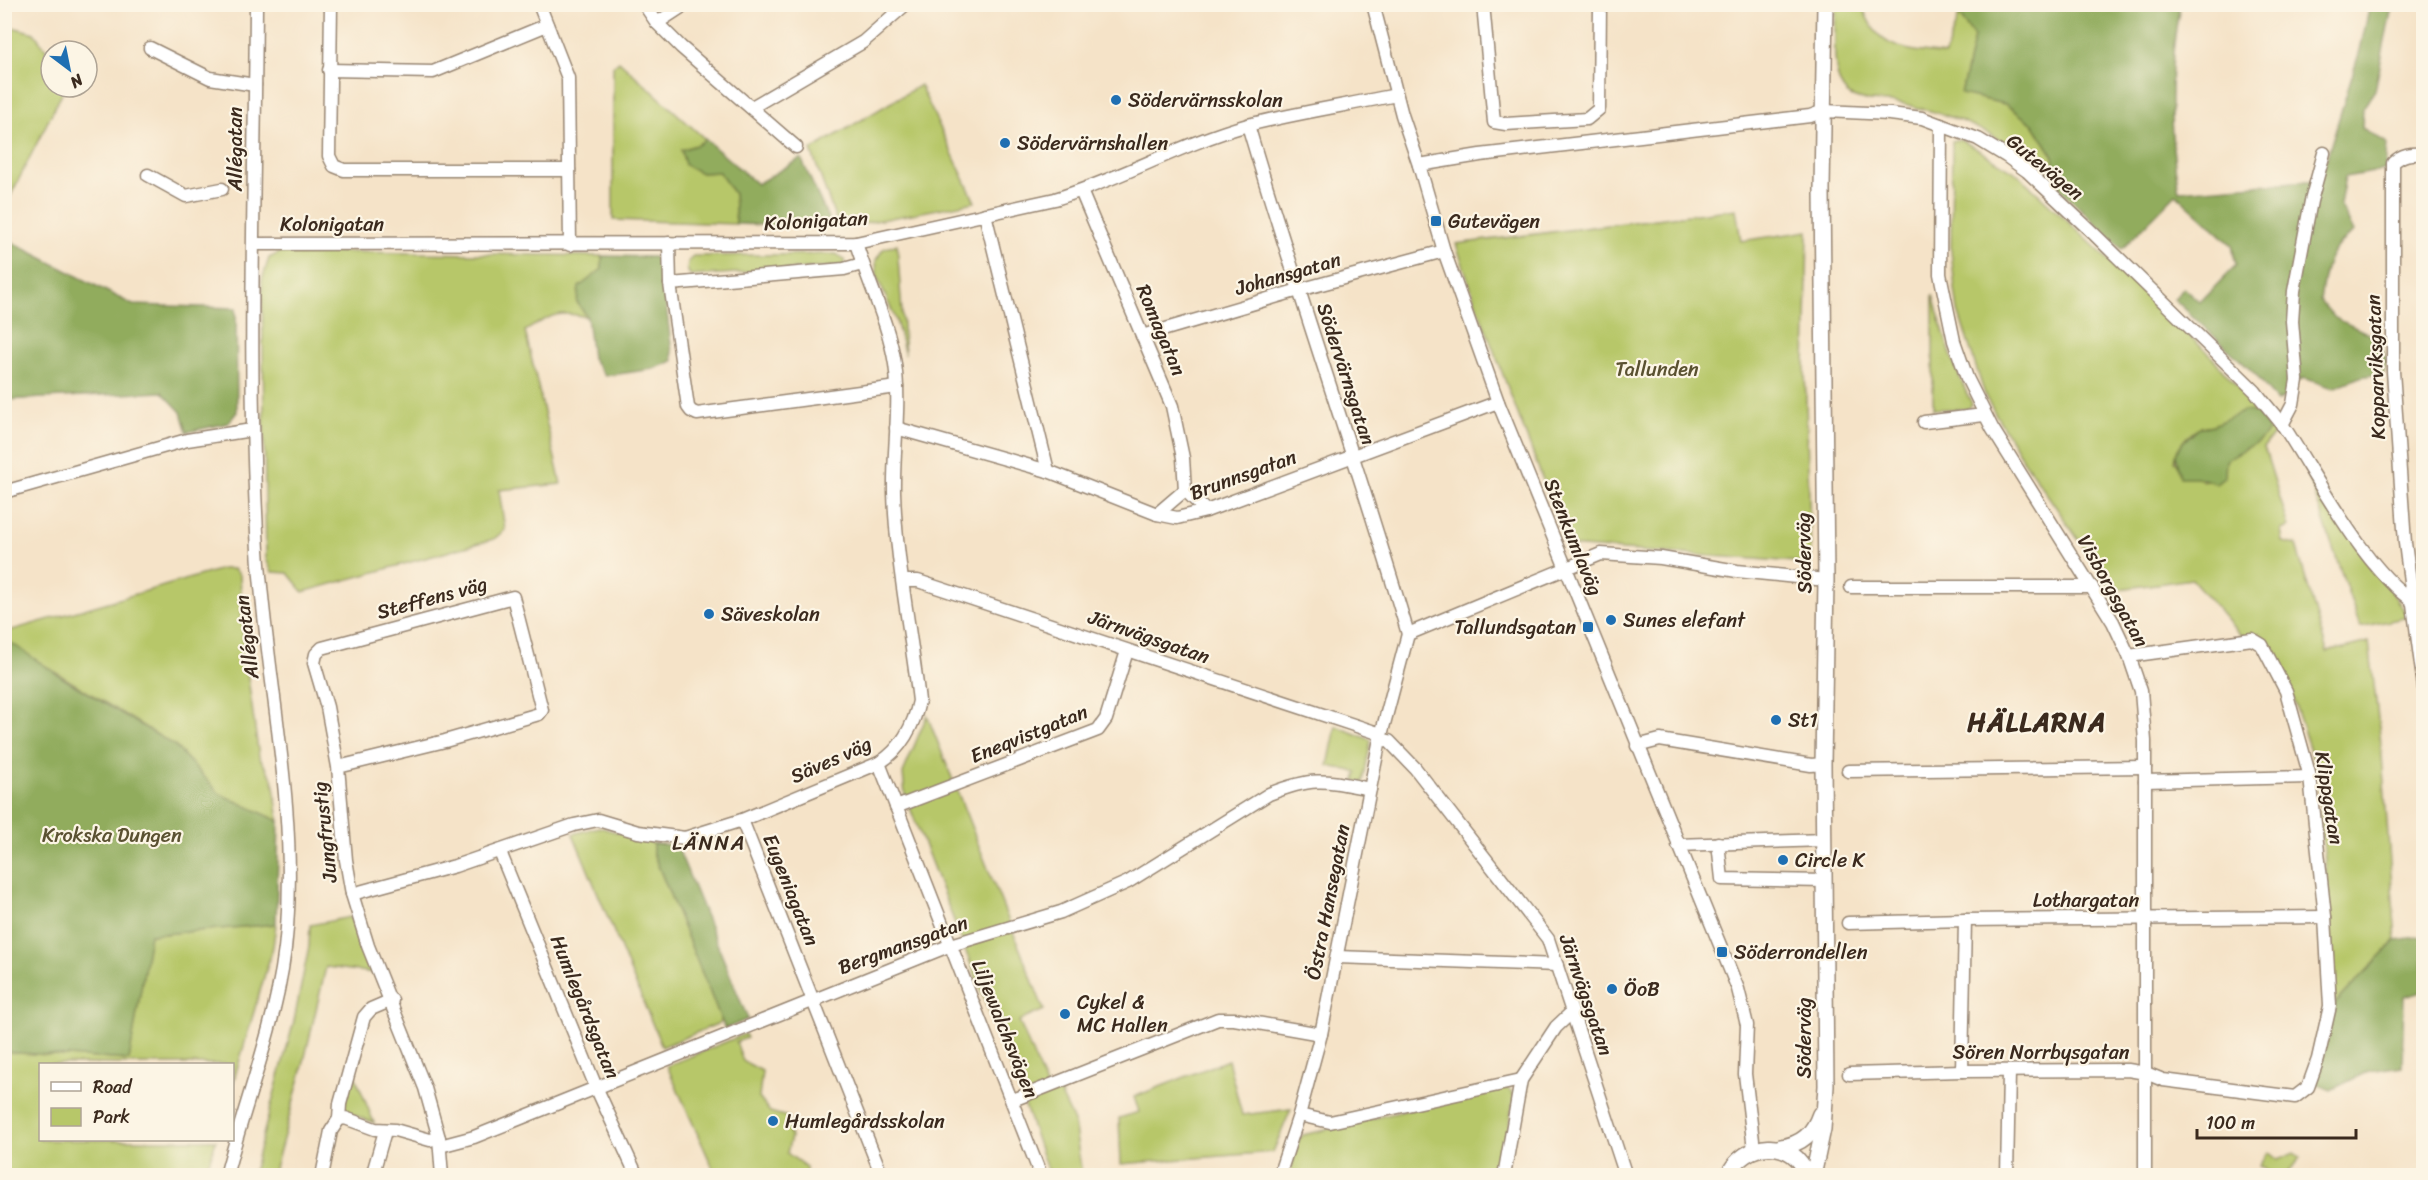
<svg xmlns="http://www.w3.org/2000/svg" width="2428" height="1180" font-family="Sriracha,sans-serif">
<rect width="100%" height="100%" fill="#fcf5e5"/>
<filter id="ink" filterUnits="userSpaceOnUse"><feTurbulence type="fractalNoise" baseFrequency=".0167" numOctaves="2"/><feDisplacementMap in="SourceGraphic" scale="12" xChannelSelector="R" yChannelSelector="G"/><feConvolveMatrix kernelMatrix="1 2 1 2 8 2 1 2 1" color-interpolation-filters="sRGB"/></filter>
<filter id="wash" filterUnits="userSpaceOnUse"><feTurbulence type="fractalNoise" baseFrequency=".008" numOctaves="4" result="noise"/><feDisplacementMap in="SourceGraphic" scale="24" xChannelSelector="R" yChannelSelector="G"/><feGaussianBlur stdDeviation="1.35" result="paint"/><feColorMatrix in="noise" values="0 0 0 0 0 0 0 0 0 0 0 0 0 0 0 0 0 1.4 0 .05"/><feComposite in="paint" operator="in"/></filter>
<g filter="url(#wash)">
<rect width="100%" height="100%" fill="#f5e3c8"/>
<!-- green -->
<g fill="#b7c769" stroke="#797844" stroke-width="1.5" fill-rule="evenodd">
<path d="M1836 5H1862C1877 51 1903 49 1945 55L1959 15 1974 37 1961 94 2005 104 2033 124 2053 155 2056 185C2015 147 1982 124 1927 110 1918 108 1909 105 1900 103 1883 100 1855 105 1844 90 1830 73 1836 27 1836 5Z"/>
<path d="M5 25 34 33 45 48 51 56V87H65L5 207Z"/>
<path d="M619 61 705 139 699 144 681 150 701 173 719 172 734 194 736 224 613 220V66Z"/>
<path d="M920 85 975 202 839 228 811 150Z"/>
<path d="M1960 139 2015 172 2211 356 2276 431 2264 447 2289 527 2281 530 2283 542 2296 545 2327 652 2369 642 2381 744 2396 940 2334 1005 2330 917 2317 772 2290 689 2266 642 2242 637 2192 579 2113 590 2020 455 1986 398 1958 311 1955 289 1951 250 1952 141ZM2213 425 2249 446 2234 453 2225 461V476L2203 481 2174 461C2175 450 2188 433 2198 428 2202 426 2209 426 2213 425Z"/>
<path d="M1736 209 1741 241 1808 231 1805 369 1811 563 1568 546 1478 309 1456 244Z"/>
<path d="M897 244 905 355 896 320 877 277 876 260 883 249Z"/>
<path d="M283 251 602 256V269L577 302 587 317C556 310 552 315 525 331L561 484 499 490 505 530 494 539 303 592 288 573 272 572 266 559 262 280 269 258Z"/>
<path d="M837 254 845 261 843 266 691 276 687 270 688 262 693 256Z"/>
<path d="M1933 295C1943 333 1954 369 1972 404L1968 409H1933Z"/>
<path d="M2307 472 2409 617 2360 627Z"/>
<path d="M222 569H234L240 575 244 649 259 757 273 779 279 821 220 794 174 745 5 641V632Z"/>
<path d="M927 715 1044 1010 1019 1021 1048 1091 1057 1086 1074 1122 1082 1175H1049L1017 1083 905 795 903 773Z"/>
<path d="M1336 726 1371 740 1363 783 1355 780 1357 772 1328 766Z"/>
<path d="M599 827 653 843V853L722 1022 662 1047 573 834Z"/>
<path d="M350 917 375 973 326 967 301 1074 273 1175 252 1176 294 1021 309 946 310 925Z"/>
<path d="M276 924 273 947 233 1083 232 1064H40V1140H216L205 1175H5L4 1052 129 1060 150 935Z"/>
<path d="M745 1034 747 1038 736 1042 743 1061 762 1071 759 1098 770 1112 788 1117 791 1125 789 1131 791 1137 787 1153 806 1167V1175H716L667 1066Z"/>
<path d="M1228 1060 1242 1115 1291 1109 1273 1152 1121 1164 1119 1118 1139 1112 1134 1097Z"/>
<path d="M354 1073 374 1123 346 1112 343 1104Z"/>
<path d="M1505 1087 1511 1091 1514 1097 1500 1175 1289 1176 1299 1139 1303 1135Z"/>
<path d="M2268 1152 2278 1160 2294 1153 2301 1158 2286 1175H2278L2259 1166Z"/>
</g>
<!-- forest -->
<g fill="#91ac5d" stroke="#666b3e" stroke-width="1.5">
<path d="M1963 5H2180C2168 64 2168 132 2179 191L2320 180 2360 50 2370 5H2402L2392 7 2375 90 2363 108 2362 128 2387 143 2385 170 2345 177 2340 204 2354 232C2325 251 2325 269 2320 301L2335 318 2380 339 2387 362 2383 373 2360 377 2333 388 2304 378 2290 385 2285 397 2277 401 2256 375 2174 299 2184 288 2200 302 2236 265 2232 245 2176 194 2122 249 2056 185 2053 155 2033 124 2005 104 1961 94 1974 37 1959 15Z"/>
<path d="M705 139 757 184 801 158 832 227 736 224 734 194 719 172 701 173 685 165 681 150 699 144Z"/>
<path d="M4 238 133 305 236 308 237 412 228 423 187 432 181 412 162 392 5 400Z"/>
<path d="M602 256 654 257 661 264 673 361 653 369 605 376 592 358 587 317 577 302 579 287 602 269Z"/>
<path d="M2244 411 2257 412 2268 430C2261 446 2238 449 2226 461L2225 476 2216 483 2197 477H2180L2175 455 2183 442 2198 428 2213 425Z"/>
<path d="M7 640 66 680 174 745 220 794 279 821 276 924 150 935 129 1060 5 1052 4 641Z"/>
<path d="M653 843 677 846 748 1019 725 1029 653 853Z"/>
<path d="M2423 936V991L2404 996 2402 1066 2369 1071 2331 1090 2314 1083 2334 1005 2396 940Z"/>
</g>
</g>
<g filter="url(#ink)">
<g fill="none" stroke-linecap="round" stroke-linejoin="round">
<defs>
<g id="minor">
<path d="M331 4 329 156 334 166 344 170H569"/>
<path d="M539 4 568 78 570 245"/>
<path d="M644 4 657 23 681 47 796 147"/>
<path d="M1373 4 1402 115 1419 165 1444 251 1498 402 1738 989 1747 1025 1745 1074 1754 1149"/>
<path d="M1483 4 1494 122 1506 124 1587 119 1599 109 1600 4"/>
<path d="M657 23 686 4"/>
<path d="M150 48 210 78 255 85"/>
<path d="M329 70 433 72 547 25"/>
<path d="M752 107 863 42 906 4"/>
<path d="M1248 125C1298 296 1358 464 1408 634"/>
<path d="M1941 125 1940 274 1954 341 1967 378 1992 428 2113 622 2129 656 2141 691 2145 741V1176"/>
<path d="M2424 154C2411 153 2402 154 2393 163V371L2405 543 2424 688"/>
<path d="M1419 165 1480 155 1810 116 1824 111 1890 114 1922 118 1978 139 2006 156 2027 171 2093 233 2255 391C2264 403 2275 415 2284 427 2320 482 2368 577 2424 609"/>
<path d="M148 175 186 196 222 189"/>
<path d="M1081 191 1172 406 1183 458 1185 490"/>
<path d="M985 214 1048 471"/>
<path d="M669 243 670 284 688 407 691 411 697 414 897 387"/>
<path d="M254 244 856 243 1055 199C1121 179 1182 143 1248 125 1296 113 1347 105 1396 95"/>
<path d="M670 284 844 269 862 264"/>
<path d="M1142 336 1299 290 1444 251"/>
<path d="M1924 422 1984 415"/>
<path d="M2282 425 2293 404 2297 380 2292 321 2294 291 2311 201 2324 153"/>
<path d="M896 428 1048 471 1157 514 1177 518 1206 511 1498 402"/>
<path d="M4 492 187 440 252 430"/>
<path d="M1157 514 1185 490 1206 511"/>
<path d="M903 581H918L1381 734"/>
<path d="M1851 587H2092"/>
<path d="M1408 634 1601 554 1661 558 1737 571 1826 580"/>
<path d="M1380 739 1389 741 1415 768 1548 939 1626 1176"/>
<path d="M1637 746 1660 740 1811 765 1823 764"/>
<path d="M879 763 1041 1176"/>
<path d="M338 767 445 741 539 714 542 710 513 597 322 648 316 654 314 663 327 707 338 767 346 860 352 894 368 946 425 1088 439 1138 442 1176"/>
<path d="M1848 771 2145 767"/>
<path d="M2145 781 2310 777"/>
<path d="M896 807 1098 730 1106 719 1127 651"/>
<path d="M742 820 882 1176"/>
<path d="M1718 843 1722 879 1824 881"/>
<path d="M1678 845 1824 840"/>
<path d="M500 852 596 1087 637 1176"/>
<path d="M352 894 455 866 574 825 598 820 638 832 685 838 742 820 879 763C901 750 914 725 919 701 911 631 896 562 894 492 893 450 901 406 895 364 889 324 868 282 856 243"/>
<path d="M1848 923 1965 920 2325 917"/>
<path d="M1337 957 1557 965"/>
<path d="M392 1000 371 1009 364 1017 340 1104 339 1119 345 1118 375 1129 395 1130 430 1140 439 1138"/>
<path d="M1962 1071 1965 920"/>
<path d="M1849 1074 1962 1071 2128 1070 2146 1073 2163 1080 2295 1097 2308 1087 2318 1059 2330 1006 2325 917 2310 777 2286 691 2262 645 2252 639 2129 656"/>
<path d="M1013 1100 1218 1019H1234L1321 1034"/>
<path d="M1299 1115 1330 1122 1521 1080"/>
<path d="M440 1146 474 1137 951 945 1061 912 1128 882 1269 794C1314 776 1325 780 1370 789"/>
<path d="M226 1176C247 1094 281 1013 287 928 297 801 266 677 258 550 247 369 255 186 256 4"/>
<path d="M322 1176 331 1131 339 1119"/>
<path d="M372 1176 385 1131"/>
<path d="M1279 1176 1299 1115 1321 1034 1380 739 1408 634"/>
<path d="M1504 1176 1521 1080 1556 1027 1572 1012"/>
<path d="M2007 1176 2009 1072"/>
</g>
<g id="major">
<path d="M1781 1147C1802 1144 1813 1134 1820 1114"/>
<path d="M1728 1176C1743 1140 1795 1136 1807 1176"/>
<path d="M1813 1176 1823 1129 1826 1086 1823 764 1826 580 1822 189 1825 4"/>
</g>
</defs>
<!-- minor casing -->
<use href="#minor" stroke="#988673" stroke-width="15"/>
<!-- major casing -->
<use href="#major" stroke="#988673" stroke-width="18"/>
<!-- minor -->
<use href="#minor" stroke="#fff" stroke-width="12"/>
<!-- major -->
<use href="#major" stroke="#fff" stroke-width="15"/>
</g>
</g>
<!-- markers -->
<g fill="#1f6fb2" stroke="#fcf5e5" stroke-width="2">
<circle cx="1116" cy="100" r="6"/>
<circle cx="1005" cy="143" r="6"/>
<rect x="1430" y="215" width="12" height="12" rx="3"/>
<circle cx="709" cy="614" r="6"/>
<circle cx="1611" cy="620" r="6"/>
<rect x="1582" y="621" width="12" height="12" rx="3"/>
<circle cx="1776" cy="720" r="6"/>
<circle cx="1783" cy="860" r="6"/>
<rect x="1716" y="946" width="12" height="12" rx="3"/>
<circle cx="1612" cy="989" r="6"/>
<circle cx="1065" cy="1014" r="6"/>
<circle cx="773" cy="1121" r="6"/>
</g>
<g text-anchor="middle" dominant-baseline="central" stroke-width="4.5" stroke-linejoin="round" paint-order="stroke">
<!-- poi labels -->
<g font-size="20" fill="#3b2a1e" stroke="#fcf5e5" text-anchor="start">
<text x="1128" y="100">Södervärnsskolan</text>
<text x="1017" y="143">Södervärnshallen</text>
<text x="1448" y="221">Gutevägen</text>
<text x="721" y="614">Säveskolan</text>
<text x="1623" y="620">Sunes elefant</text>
<text x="1576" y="627" text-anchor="end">Tallundsgatan</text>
<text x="1788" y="720">St1</text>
<text x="1795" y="860">Circle K</text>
<text x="1734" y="952">Söderrondellen</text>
<text x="1624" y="989">ÖoB</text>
<text x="1077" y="1002">Cykel &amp;<tspan x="1077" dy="23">MC Hallen</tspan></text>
<text x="785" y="1121">Humlegårdsskolan</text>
</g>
<!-- street labels -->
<g font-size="20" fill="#3b2a1e" stroke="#fcf5e5">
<text transform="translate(235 149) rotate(-90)">Allégatan</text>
<text transform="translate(2045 167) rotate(39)">Gutevägen</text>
<text transform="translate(816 221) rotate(-3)">Kolonigatan</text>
<text x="332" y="224">Kolonigatan</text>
<text transform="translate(1288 274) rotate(-16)">Johansgatan</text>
<text transform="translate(1161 330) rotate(67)">Romagatan</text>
<text transform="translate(2376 367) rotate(-92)">Kopparviksgatan</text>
<text transform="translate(1346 374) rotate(72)">Södervärnsgatan</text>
<text transform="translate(1243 475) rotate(-20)">Brunnsgatan</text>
<text transform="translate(1573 537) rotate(68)">Stenkumlaväg</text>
<text transform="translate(1804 553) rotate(-91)">Söderväg</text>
<text transform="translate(2113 591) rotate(61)">Visborgsgatan</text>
<text transform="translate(432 598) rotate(-15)">Steffens väg</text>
<text transform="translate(247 637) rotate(-97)">Allégatan</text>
<text transform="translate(1149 637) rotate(19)">Järnvägsgatan</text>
<text transform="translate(1029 734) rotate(-22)">Eneqvistgatan</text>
<text transform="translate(831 760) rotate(-24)">Säves väg</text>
<text transform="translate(2329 798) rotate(81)">Klippgatan</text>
<text transform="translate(325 832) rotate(-96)">Jungfrustig</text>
<text transform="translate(791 890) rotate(68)">Eugeniagatan</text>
<text x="2086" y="900">Lothargatan</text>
<text transform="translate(1328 902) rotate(-79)">Östra Hansegatan</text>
<text transform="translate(903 945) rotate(-20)">Bergmansgatan</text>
<text transform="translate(1586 995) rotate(71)">Järnvägsgatan</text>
<text transform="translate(585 1007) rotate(68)">Humlegårdsgatan</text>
<text transform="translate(1005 1029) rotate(68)">Liljewalchsvägen</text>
<text transform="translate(1804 1038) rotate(-90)">Söderväg</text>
<text x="2041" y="1052">Sören Norrbysgatan</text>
</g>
<!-- park labels -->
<g font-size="20" fill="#5a5131" stroke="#fcf5e5">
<text x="1657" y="369">Tallunden</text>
<text x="112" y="835">Krokska Dungen</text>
</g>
<!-- neighbourhood labels -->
<g font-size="21" letter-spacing="1.5" fill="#3b2a1e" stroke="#fcf5e5">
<text x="709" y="843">LÄNNA</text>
</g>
<!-- district labels -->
<g font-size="26" font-weight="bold" letter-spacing="1.5" fill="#3b2a1e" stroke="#fcf5e5">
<text x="2037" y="722">HÄLLARNA</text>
</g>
</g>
<!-- margin -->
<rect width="2428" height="1180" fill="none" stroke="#fcf5e5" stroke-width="24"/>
<!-- legend -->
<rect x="39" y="1063" width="195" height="78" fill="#fcf5e5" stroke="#afa495" stroke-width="1.5"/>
<rect x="51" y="1082" width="30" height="9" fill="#ffffff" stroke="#afa495" stroke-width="1.5"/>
<text x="93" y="1093" font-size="18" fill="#3b2a1e">Road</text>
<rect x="51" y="1108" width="30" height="18" fill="#b7c769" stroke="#afa495" stroke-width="1.5"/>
<text x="93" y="1123" font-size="18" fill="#3b2a1e">Park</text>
<!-- north arrow -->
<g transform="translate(69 69) rotate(148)"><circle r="28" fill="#fcf5e5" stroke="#afa495" stroke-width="1.5"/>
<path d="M0-4.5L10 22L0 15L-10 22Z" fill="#1f6fb2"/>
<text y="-9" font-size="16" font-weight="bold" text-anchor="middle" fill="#3b2a1e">N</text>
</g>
<!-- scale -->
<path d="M2197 1129v9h159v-9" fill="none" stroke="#3b2a1e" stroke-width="3"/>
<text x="2206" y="1129" font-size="18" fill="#3b2a1e" stroke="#fcf5e5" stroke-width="4.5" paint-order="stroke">100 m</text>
</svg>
